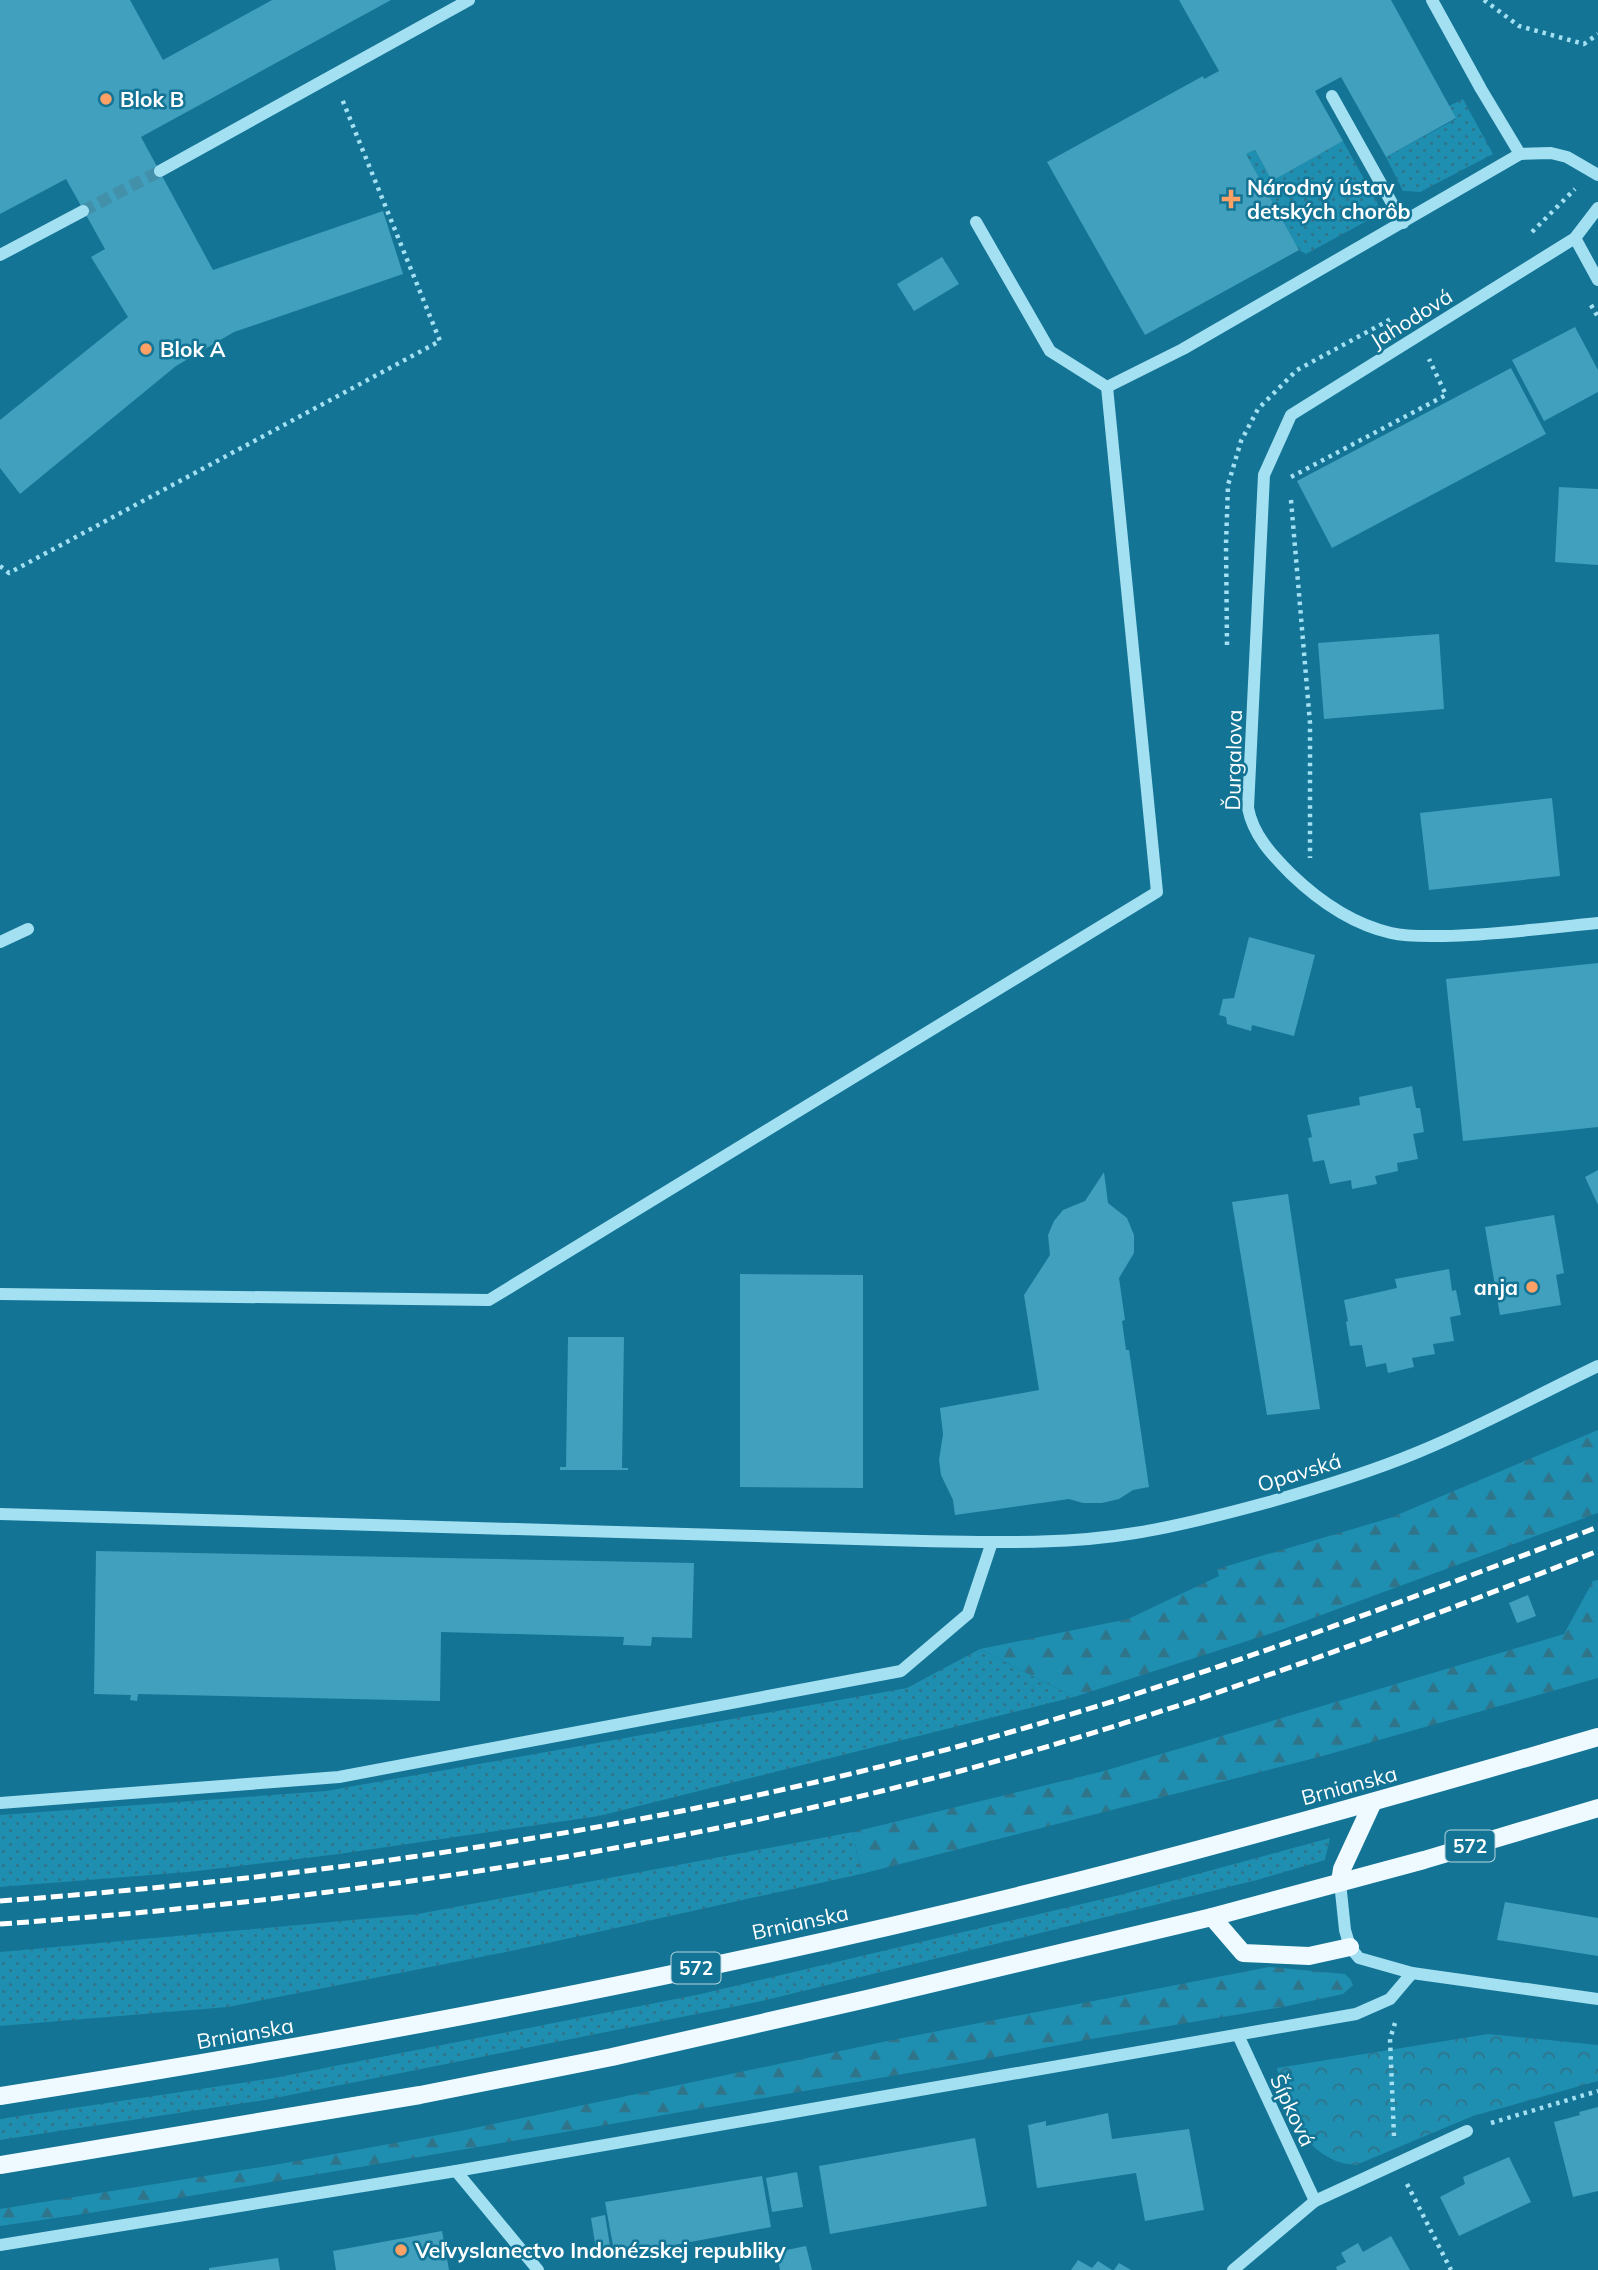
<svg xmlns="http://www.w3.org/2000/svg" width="1598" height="2270" font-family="Mulish,sans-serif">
<defs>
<pattern id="grass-dots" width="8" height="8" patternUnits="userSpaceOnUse" patternTransform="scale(1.75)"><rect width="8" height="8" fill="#1e8eb1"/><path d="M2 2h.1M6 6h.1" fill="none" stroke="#307489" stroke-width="1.8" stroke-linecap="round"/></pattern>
<pattern id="forest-firs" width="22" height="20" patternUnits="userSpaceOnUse" patternTransform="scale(1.75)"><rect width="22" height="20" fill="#1e8eb1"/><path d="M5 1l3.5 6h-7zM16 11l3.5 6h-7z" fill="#307489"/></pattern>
<pattern id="park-crowns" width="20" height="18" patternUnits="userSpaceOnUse" patternTransform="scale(1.75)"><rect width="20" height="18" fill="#1e8eb1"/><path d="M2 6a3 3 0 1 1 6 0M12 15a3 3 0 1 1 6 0" fill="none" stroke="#307489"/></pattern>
</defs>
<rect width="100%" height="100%" fill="#137495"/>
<!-- grass -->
<g fill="url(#grass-dots)">
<path d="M1463 99 1493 154 1420 192 1403 191 1386 157 1456 119 1449 106Z"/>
<path d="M1343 141 1378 204 1374 217 1306 254 1299 250 1246 154 1255 150 1272 181Z"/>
<path d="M980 1649 1074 1697 599 1816 339 1854 189 1872 0 1887V1815L326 1791 907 1688Z"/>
<path d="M853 1832 861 1874 516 1950 228 2007 0 2026V1952L418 1914Z"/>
<path d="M1330 1838 1325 1860 1257 1880 762 2001 265 2100 0 2140V2119L274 2078 701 1994 1120 1895Z"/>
</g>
<!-- forest -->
<g fill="url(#forest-firs)">
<path d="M1598 1430V1513L1278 1631 1074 1697 980 1649 1128 1619 1219 1576 1217 1569 1390 1518Z"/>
<path d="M1598 1580V1678L1319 1757 861 1874 853 1832 1104 1771 1564 1634 1593 1581Z"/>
<path d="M1269 1967 1345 1974 1350 1979 1353 1985 1343 1994 1283 2007 1097 2038 932 2069 472 2148 90 2213 0 2226V2209L280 2164 460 2131 897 2039Z"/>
</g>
<!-- park -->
<path fill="url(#park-crowns)" d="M1488 2034 1598 2045V2081L1473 2116 1356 2165C1306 2162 1286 2110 1277 2068Z"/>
<!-- building -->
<g fill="#40a0be">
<path d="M0 0H130L163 60 272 0H391L141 137 213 270 383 211 403 274 234 332 176 366 20 494 0 468V420L128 317 91 257 105 249 66 179 0 214Z"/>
<path d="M1179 0H1391L1456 118 1386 157 1341 77 1315 91 1343 141 1272 181 1255 150 1246 154 1299 250 1145 335 1047 162 1203 76 1204 79 1219 71Z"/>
<path d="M942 257 959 284 914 311 897 284Z"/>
<path d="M1575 327 1598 370V392L1544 421 1512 360Z"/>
<path d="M1511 368 1546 434 1332 548 1297 481Z"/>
<path d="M1559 487 1598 489V565L1555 562Z"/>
<path d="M1439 634 1444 709 1324 719 1318 643Z"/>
<path d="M1552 798 1560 876 1429 890 1420 813Z"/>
<path d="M1249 937 1315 955 1294 1036 1252 1025 1251 1031 1227 1024 1226 1017 1219 1015 1223 999 1234 998Z"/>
<path d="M1598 963V1127L1463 1141 1446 979Z"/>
<path d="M1412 1086 1416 1108H1420L1424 1132 1413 1134 1418 1159 1397 1163 1398 1171 1375 1176 1377 1184 1352 1189 1351 1180 1330 1184 1324 1160 1313 1162 1308 1138 1312 1137 1307 1115 1360 1105 1359 1097Z"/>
<path d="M1598 1170V1205L1585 1177Z"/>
<path d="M1104 1172 1108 1203 1127 1218 1134 1235V1253L1119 1278 1125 1320 1122 1321 1126 1350H1129L1149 1487 1133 1490 1119 1499 1102 1503H1083L1069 1499 955 1515 953 1500 941 1475 939 1460 943 1434 940 1408 1039 1390 1024 1295 1050 1255 1048 1235 1054 1221 1063 1210 1085 1201Z"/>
<path d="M1288 1194 1320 1409 1267 1415 1232 1202Z"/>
<path d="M1554 1215 1564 1273 1556 1275 1561 1305 1500 1315 1485 1227Z"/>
<path d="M1449 1269 1452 1291 1456 1290 1461 1315 1450 1317 1454 1341 1433 1344 1435 1354 1412 1358 1414 1367 1388 1373 1386 1363 1366 1367 1362 1345 1350 1346 1346 1322 1348 1321 1344 1300 1397 1288 1395 1279Z"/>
<path d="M740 1274 863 1275V1488L740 1487Z"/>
<path d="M568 1337H624L622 1468H628V1470H560V1467H566Z"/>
<path d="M96 1551 694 1563 692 1638 652 1637 651 1646 623 1645 624 1637 441 1632 440 1701 138 1694 137 1701 130 1700 131 1695 94 1694Z"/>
<path d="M1528 1595 1536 1616 1517 1623 1509 1603Z"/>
<path d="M1505 1902 1598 1918V1956L1497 1940Z"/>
<path d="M1598 2107V2191L1573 2197 1554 2122 1580 2115 1579 2112Z"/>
<path d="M1108 2113 1112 2139 1189 2129 1204 2210 1145 2221 1136 2173 1037 2188 1028 2125 1046 2121V2126Z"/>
<path d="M975 2138 987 2206 830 2234 819 2166Z"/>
<path d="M1509 2157 1531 2202 1459 2236 1440 2197 1465 2184 1463 2177Z"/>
<path d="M797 2172 803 2207 772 2212 766 2178Z"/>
<path d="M762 2176 771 2227 615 2256 605 2202Z"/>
<path d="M605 2215 610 2246 596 2249 591 2218Z"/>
<path d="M442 2231 449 2270H336L333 2251Z"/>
<path d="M1391 2236 1410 2270H1337L1336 2267 1346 2262 1341 2253 1358 2243 1363 2252Z"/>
<path d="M806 2246 812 2270H780L777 2252Z"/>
<path d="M278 2258 280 2270H209V2268Z"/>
<path d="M1078 2260 1092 2268 1098 2261 1112 2270H1071Z"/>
<path d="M1119 2263 1131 2270H1114Z"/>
</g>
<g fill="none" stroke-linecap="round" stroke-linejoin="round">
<!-- minor-tunnel -->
<path stroke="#4290aa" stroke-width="12" stroke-dasharray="12 6" stroke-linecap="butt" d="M83 211 160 171"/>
<!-- path -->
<g stroke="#a3e0f2" stroke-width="4.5" stroke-dasharray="3.5 5" stroke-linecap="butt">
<path d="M1484 0 1519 26 1584 44 1598 34"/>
<path d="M1532 232 1575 189"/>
<path d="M1591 305 1598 317"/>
<path d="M1291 477 1446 395 1429 359"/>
<path d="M1291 500 1310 723V858"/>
<path d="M0 566 9 573 440 341 342 99"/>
<path d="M1227 645 1226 544 1228 485 1241 441 1258 409 1297 370 1391 319"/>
<path d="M1491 2123 1598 2091"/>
<path d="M1394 2136 1390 2039 1395 2023"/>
<path d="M1407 2184 1451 2270"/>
</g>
<!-- minor -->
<g stroke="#a3e0f2" stroke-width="12">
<path d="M1432 0 1481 89 1520 154"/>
<path d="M1332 96 1403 223"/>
<path d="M160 171 469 0"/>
<path d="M1598 208 1575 238 1291 415 1264 475 1248 808C1253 835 1272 855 1291 874 1319 901 1352 924 1391 933 1408 937 1426 936 1444 936 1495 935 1547 928 1598 923"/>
<path d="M976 222 1050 351 1107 387 1183 349 1520 154 1551 153 1567 157 1598 175"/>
<path d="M1575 238 1598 280"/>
<path d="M0 255 83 211"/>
<path d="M0 942 28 929"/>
<path d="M0 1294 489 1300 1157 892 1107 387"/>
<path d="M0 1514 923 1541C993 1542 1065 1545 1135 1533 1180 1526 1225 1514 1269 1502 1318 1488 1368 1473 1416 1453 1478 1428 1537 1395 1598 1366"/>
<path d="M0 1803 339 1777 901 1671 968 1614 992 1542"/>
<path d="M1340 1882 1345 1930 1350 1947 1359 1958 1412 1973 1598 1999"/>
<path d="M1238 2035 1315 2201"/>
<path d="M456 2171 538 2270"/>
<path d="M0 2245 456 2171 1356 2014 1390 1999 1412 1973"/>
<path d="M1233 2270 1315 2201 1467 2131"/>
</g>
<!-- major -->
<g stroke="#eefaff" stroke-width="18">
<path d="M1340 1882 1342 1869 1373 1802"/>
<path d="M1212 1917 1243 1953 1309 1956 1350 1947"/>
<path d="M0 2096C363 2039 725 1970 1082 1880 1255 1836 1427 1787 1598 1737"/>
<path d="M0 2165 420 2095 612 2057 871 1998 1212 1917 1424 1860 1598 1808"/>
</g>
<!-- rail -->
<g stroke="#fff" stroke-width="5" stroke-dasharray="12 5" stroke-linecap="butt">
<path d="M0 1901C349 1875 698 1823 1035 1725 1226 1669 1412 1598 1598 1527"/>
<path d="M0 1924C325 1901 649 1854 964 1770 1180 1712 1390 1633 1598 1551"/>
</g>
</g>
<!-- markers -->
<g fill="#ffa164" stroke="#137495" stroke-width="2.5">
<circle cx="106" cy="99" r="7"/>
<path d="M1227.5 188.5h7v7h7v7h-7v7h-7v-7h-7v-7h7z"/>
<circle cx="146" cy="349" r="7"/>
<circle cx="1532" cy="1287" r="7"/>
<circle cx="401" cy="2250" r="7"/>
</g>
<g text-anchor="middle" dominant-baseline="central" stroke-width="5" stroke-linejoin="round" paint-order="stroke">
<!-- shield labels -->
<g fill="#137495" stroke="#b8d5df" stroke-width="2">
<rect x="1445.5" y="1830.5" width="49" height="31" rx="5"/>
<rect x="671.5" y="1952.5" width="49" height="31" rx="5"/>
</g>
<g font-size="19" font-weight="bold" fill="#fff">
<text x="1470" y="1846">572</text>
<text x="696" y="1968">572</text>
</g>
<!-- poi labels -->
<g font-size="21" font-weight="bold" fill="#fff" stroke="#137495" text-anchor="start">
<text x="120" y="99">Blok B</text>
<text x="1247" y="187">Národný ústav<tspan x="1247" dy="24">detských chorôb</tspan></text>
<text x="160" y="349">Blok A</text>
<text x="1518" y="1287" text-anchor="end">anja</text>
<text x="415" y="2250">Veľvyslanectvo Indonézskej republiky</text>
</g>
<!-- street labels -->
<g font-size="21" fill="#fff" stroke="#137495">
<text transform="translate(1411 318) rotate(-32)">Jahodová</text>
<text transform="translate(1233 760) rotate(-89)">Ďurgalova</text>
<text transform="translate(1299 1472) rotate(-17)">Opavská</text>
<text transform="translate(1349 1785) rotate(-15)">Brnianska</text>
<text transform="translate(800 1922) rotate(-12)">Brnianska</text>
<text transform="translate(245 2033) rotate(-10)">Brnianska</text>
<text transform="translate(1293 2110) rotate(65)">Šípková</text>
</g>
</g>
</svg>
